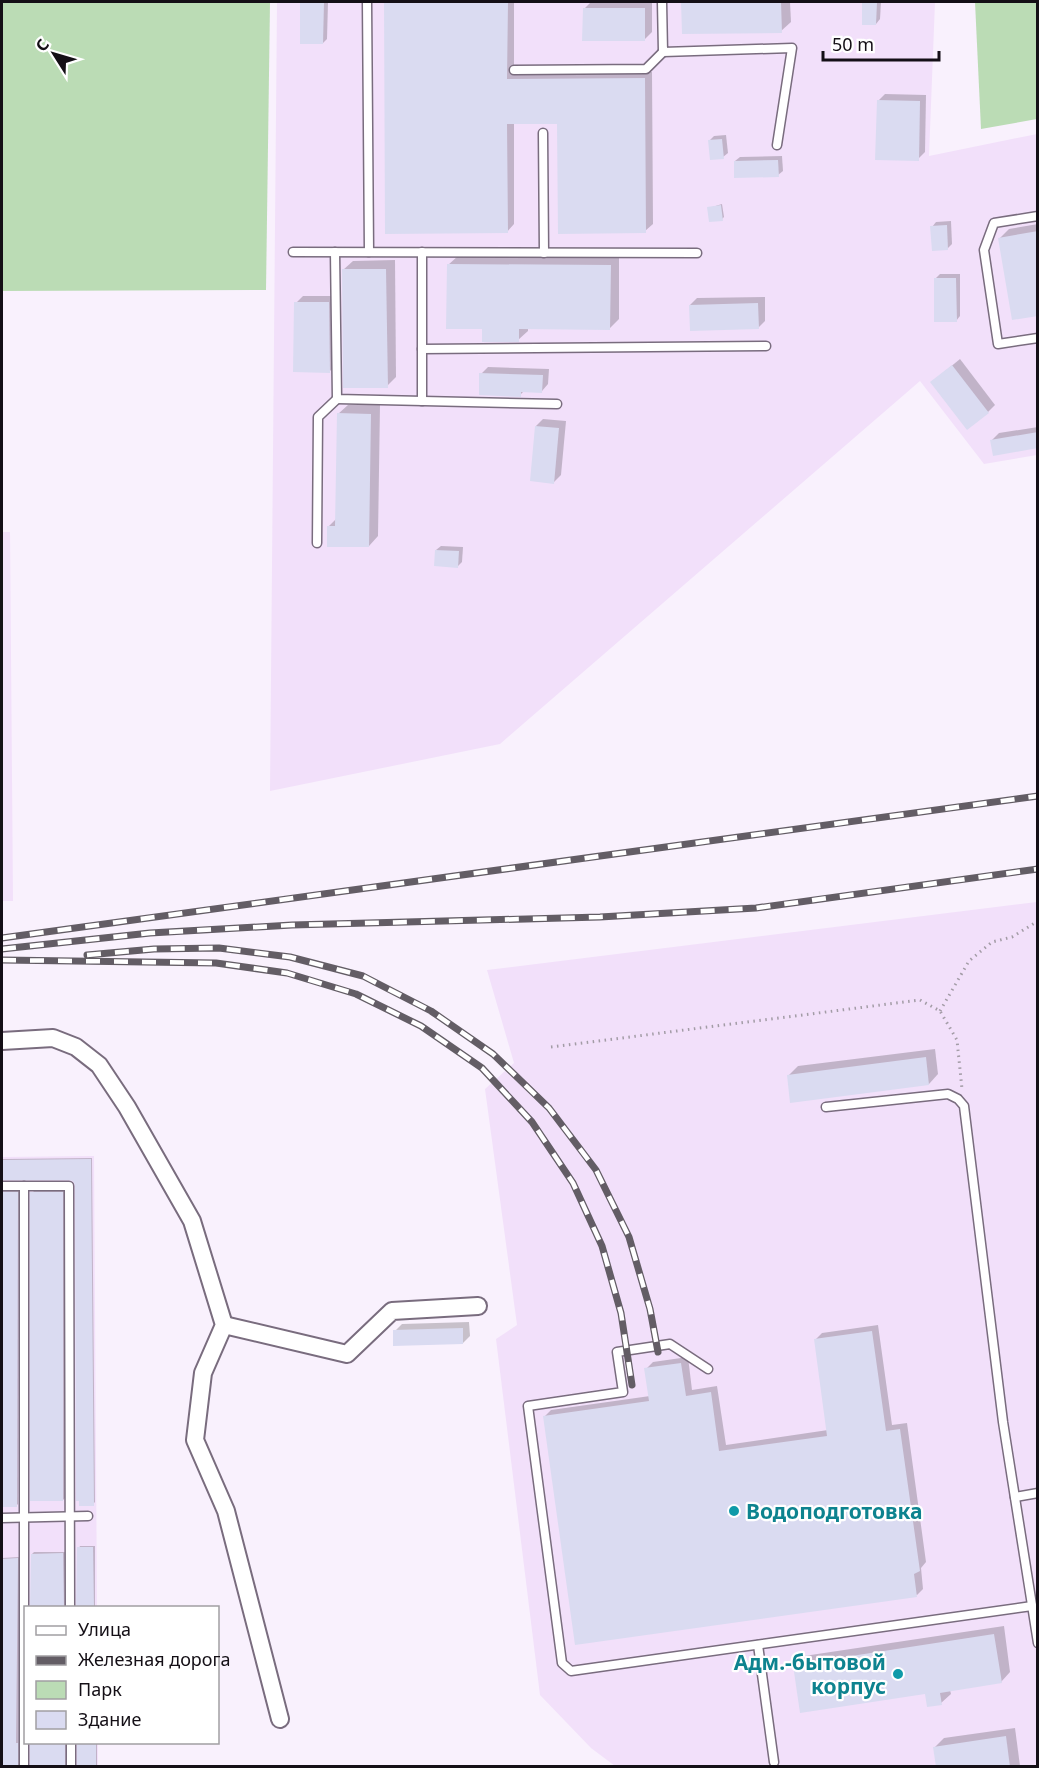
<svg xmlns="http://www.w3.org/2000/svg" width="1039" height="1768" font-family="'Noto Sans',sans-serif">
<rect width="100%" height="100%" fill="#f9f1fd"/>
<!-- built -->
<g fill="#f2e0fa">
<path d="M277 2H935L929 156 1037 134V455L984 464 920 381 500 744 270 791Z"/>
<path d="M2 532H10L13 901H2Z"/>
<path d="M1037 902V1766H615L591 1748 540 1695 496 1339 517 1325 485 1089 514 1063 487 970Z"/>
<path d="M94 1156 97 1607 26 1608V1742L98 1743V1766H2V1157Z"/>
</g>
<!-- green -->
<g fill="#bbdcb5">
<path d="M2 2H270L266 290 2 291Z"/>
<path d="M975 2H1037V119L981 129Z"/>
</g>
<!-- shadow -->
<g fill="#0003">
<path d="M303 2H328L327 39 323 43Z"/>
<path d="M386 2H514V72H652L653 224 645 231 559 122 514 123V224L507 232H387Z"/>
<path d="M591 2H652V32L645 39 584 9Z"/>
<path d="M683 2H790L791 22 781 31 683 32Z"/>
<path d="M865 2H881L880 19 876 24 864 3Z"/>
<path d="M885 94 926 95 925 152 918 159 878 101Z"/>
<path d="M726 135 728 153 723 157 710 140 714 136Z"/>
<path d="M782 156 783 171 778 175 735 161 740 157Z"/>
<path d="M722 204 724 217 722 219 709 208Z"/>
<path d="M951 221 952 244 947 249 932 227 936 222Z"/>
<path d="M1038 224V314L1000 238 1009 229Z"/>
<path d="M458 256H619V319L610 328H528V331L518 340 483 327 448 265Z"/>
<path d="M395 260 396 377 387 386 343 270 353 261Z"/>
<path d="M940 274H960V316L956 321 935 279Z"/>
<path d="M303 296H336L337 364 330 371 296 303Z"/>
<path d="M765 297V321L758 328 690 305 697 298Z"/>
<path d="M960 359 995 405 988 412 932 382Z"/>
<path d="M488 367 549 369 548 384 542 391 525 390 520 395 481 374Z"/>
<path d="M348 405H380L378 536 369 546 329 526 336 519 338 414Z"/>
<path d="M543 419 566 421 561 475 554 482 536 426Z"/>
<path d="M1038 427V446L992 440 999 433Z"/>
<path d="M441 546 463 547 462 562 458 566 436 550Z"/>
<path d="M935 1049 938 1074 929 1084 788 1076 798 1066Z"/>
<path d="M92 1158 95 1502 93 1504 76 1183 69 1178H2V1159Z"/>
<path d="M2 1190 19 1191 18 1504 16 1506H2Z"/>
<path d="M34 1191H64L65 1498 63 1500 32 1193Z"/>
<path d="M469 1322 470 1336 463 1343 395 1331 402 1324Z"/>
<path d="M878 1325 892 1425 907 1423 926 1562 921 1568 923 1589 917 1595 544 1417 551 1410 650 1396 646 1369 653 1362 688 1357 692 1390 717 1386 726 1445 828 1430 815 1340 822 1333Z"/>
<path d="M80 1546H95V1608H78L79 1548Z"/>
<path d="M34 1552H65L66 1608H32V1554Z"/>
<path d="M19 1557 20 1766H2V1558Z"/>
<path d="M1004 1626 1010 1672 1001 1682 950 1690 951 1694 941 1703 927 1692 795 1666 804 1656Z"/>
<path d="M1015 1728 1020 1766H937L935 1747 944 1738Z"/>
<path d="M32 1742H66L67 1766H32Z"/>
<rect x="79" y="1742" width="18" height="24"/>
</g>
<!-- building -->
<g fill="#dadbf1">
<path d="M300 2H324L323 44H300Z"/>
<path d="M384 2H508L507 79 645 78 646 233 558 234 557 124H507L508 233 385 234Z"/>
<path d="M681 2H781L782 33 682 34Z"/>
<path d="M862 2H877L876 25H862Z"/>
<path d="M583 8H645V41H582Z"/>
<path d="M877 100 920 101 919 161 875 160Z"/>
<path d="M722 139 724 159 710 160 708 140Z"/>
<path d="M778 160 779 177 734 178V161Z"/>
<path d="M721 205 723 221 709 222 707 207Z"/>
<path d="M947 225 948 250 932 251 930 226Z"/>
<path d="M1038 231V316L1012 320 998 238Z"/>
<path d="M447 264 611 265 610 330 519 329V342H482V329H446Z"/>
<path d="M342 269H386L388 388H343Z"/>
<path d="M934 278H956L957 322H934Z"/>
<path d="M294 302H329L330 373 293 372Z"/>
<path d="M758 303 759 329 690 331 689 305Z"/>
<path d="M952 365 989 413 967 430 930 382Z"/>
<path d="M479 373 543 375 542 393 521 392V397L479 395Z"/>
<path d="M337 413 371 414 369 547H327V526H335Z"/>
<path d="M535 426 559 428 554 484 530 481Z"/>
<path d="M1038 432V448L993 456 990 440Z"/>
<path d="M435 550 459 551 458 568 434 566Z"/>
<path d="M926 1057 929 1085 790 1103 787 1075Z"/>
<path d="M91 1159 94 1506H79V1501H76L75 1185 73 1181 69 1180H2V1160Z"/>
<path d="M2 1192H18L17 1507H2Z"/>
<rect x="30" y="1192" width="33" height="309"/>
<path d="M463 1328V1344L393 1346V1330Z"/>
<path d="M872 1331 886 1431 900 1429 920 1571 914 1574 917 1597 575 1645 543 1416 649 1401 644 1368 681 1363 686 1396 711 1392 719 1451 827 1436 814 1339Z"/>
<path d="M77 1547H93L94 1608H76Z"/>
<path d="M63 1553 64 1608H30L31 1554Z"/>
<path d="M18 1558 16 1743H18V1767H2V1559Z"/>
<path d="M994 1634 1002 1683 940 1693 942 1705 927 1707 925 1694 800 1713 793 1665Z"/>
<path d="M1006 1736 1010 1767H936L933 1747Z"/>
<rect x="30" y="1743" width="35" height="24"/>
<rect x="77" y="1743" width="19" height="24"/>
</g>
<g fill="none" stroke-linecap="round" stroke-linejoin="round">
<defs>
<g id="lane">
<path d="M367 2 369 252"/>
<path d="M662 2 663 52 792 48 777 145"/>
<path d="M514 70 646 69 663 52"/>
<path d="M543 133 544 253"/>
<path d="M1038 216 994 223 984 250 998 344 1038 338"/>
<path d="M293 252 697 253"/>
<path d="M335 252 337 399 557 404"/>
<path d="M422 252V401"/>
<path d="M422 349 766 346"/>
<path d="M317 543 318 417 337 399"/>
<path d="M826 1107 948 1094 958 1099 964 1106 1003 1422 1038 1643"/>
<path d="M2 1186H69L70 1608"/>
<path d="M24 1186V1766"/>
<path d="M708 1369 670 1344 617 1352 623 1392 528 1406 562 1663 571 1671 1032 1606"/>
<path d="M1015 1497 1038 1493"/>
<path d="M2 1518 88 1516"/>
<path d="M758 1645 774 1762"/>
<path d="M71 1742V1766"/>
</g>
<g id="street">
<path d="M2 1041 53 1038 76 1047 99 1065 127 1107 192 1221 224 1325 203 1373 195 1440 226 1511 280 1719"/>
<path d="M224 1325 347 1354 392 1311 478 1306"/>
</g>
</defs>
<!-- lane casing -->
<use href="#lane" stroke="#796c7e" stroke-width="11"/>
<!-- street casing -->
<use href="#street" stroke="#796c7e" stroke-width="20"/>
<!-- path -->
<g stroke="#a39ca6" stroke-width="3" stroke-dasharray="1.5 4.5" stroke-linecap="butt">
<path d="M940 1011 969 961 992 942 1012 937 1038 921"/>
<path d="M551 1047 920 1000 940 1011 957 1040 962 1089"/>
</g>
<!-- lane -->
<use href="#lane" stroke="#fff" stroke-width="8"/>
<!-- street -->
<use href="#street" stroke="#fff" stroke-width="16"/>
<defs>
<g id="rail">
<path d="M2 938 1038 796"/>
<path d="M2 949 150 933 292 925 600 917 756 908 1038 869"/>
<path d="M87 955 154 949 219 948 290 957 363 976 431 1011 493 1054 549 1108 596 1170 629 1237 650 1309 658 1352"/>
<path d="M2 960 216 963 287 973 356 994 421 1026 482 1068 532 1122 573 1183 602 1246 621 1313 632 1385"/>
</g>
</defs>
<!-- rail casing -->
<use href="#rail" stroke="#635d65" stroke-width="7"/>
<!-- rail -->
<use href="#rail" stroke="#fff" stroke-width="4.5" stroke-dasharray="14" stroke-linecap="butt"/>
</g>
<!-- markers -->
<g fill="#0f9aa8" stroke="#fff" stroke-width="2">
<circle cx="734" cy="1511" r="6"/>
<circle cx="898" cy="1674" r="6"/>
</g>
<g text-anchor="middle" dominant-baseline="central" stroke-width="4.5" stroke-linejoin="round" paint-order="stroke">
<!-- culture labels -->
<g font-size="21" font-weight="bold" fill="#0d838f" stroke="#fff" text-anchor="start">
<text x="746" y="1511">Водоподготовка</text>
<text x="886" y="1662" text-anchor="end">Адм.-бытовой<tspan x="886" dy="24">корпус</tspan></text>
</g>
</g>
<!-- border -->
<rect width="1039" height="1768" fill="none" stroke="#140f16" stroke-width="6"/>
<!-- legend -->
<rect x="24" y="1606" width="195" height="138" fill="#ffffff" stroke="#a19fa2" stroke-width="1.5"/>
<rect x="36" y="1626" width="30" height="9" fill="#ffffff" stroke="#a19fa2" stroke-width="1.5"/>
<text x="78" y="1636" font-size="18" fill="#140f16">Улица</text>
<rect x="36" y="1656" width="30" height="9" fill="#635d65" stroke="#a19fa2" stroke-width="1.5"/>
<text x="78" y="1666" font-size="18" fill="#140f16">Железная дорога</text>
<rect x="36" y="1681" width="30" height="18" fill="#bbdcb5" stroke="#a19fa2" stroke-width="1.5"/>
<text x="78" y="1696" font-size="18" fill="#140f16">Парк</text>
<rect x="36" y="1711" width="30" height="18" fill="#dadbf1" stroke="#a19fa2" stroke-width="1.5"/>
<text x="78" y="1726" font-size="18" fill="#140f16">Здание</text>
<!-- north arrow -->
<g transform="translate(54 54) rotate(307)" stroke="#ffffff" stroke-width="4.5" paint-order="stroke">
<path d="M0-4.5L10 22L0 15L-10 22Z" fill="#140f16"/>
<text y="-9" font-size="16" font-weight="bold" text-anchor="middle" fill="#140f16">С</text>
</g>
<!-- scale -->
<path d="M823 51v9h116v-9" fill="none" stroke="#140f16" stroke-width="3"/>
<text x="832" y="51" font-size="18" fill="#140f16" stroke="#ffffff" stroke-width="4.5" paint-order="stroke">50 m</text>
</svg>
